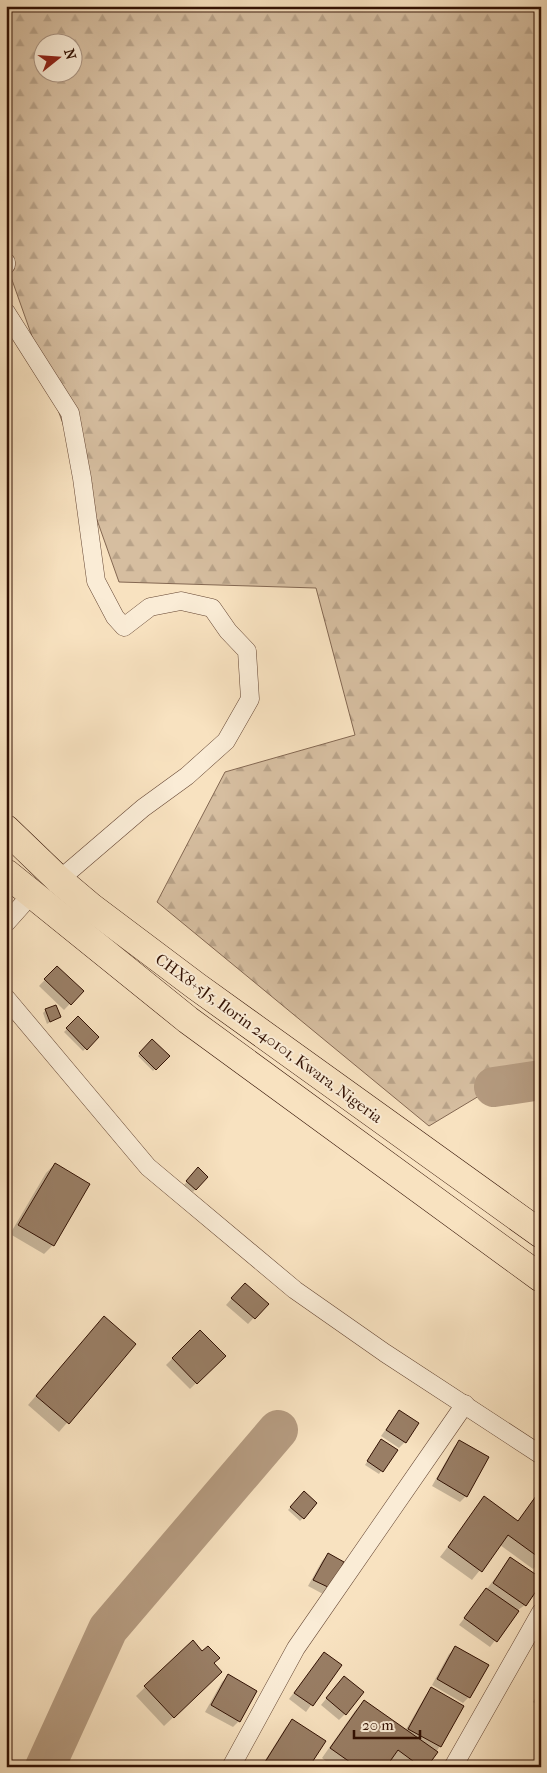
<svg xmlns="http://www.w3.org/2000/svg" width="547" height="1773" font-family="'IM FELL French Canon',serif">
<defs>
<pattern id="forest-firs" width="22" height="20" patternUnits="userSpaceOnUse" patternTransform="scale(1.25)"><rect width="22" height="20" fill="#d6bea0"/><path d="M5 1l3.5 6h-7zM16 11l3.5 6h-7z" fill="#b8a288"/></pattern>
</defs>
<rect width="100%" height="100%" fill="#f8e2c0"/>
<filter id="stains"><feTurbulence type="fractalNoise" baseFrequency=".004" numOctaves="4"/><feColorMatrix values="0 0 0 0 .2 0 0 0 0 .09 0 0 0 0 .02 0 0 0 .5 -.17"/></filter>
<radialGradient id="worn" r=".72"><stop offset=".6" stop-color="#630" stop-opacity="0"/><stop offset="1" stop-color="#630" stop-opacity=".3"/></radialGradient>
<!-- forest -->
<path fill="url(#forest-firs)" stroke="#846852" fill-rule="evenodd" d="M6 6H541V1076L494 1087 429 1126 157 902 225 772 355 735 316 588 119 582 6 263ZM42 42H72V72H42Z"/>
<!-- shadow -->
<g fill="#0003">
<path d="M57 967 82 991 64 1010 39 986Z"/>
<path d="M46 1010 59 1017 47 1024 43 1013Z"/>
<path d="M78 1018 97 1037 83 1051 64 1032Z"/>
<path d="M152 1041 168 1056 153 1071 138 1056Z"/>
<path d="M55 1164 53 1245 44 1254 10 1234 46 1173Z"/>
<path d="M198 1169 206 1177 193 1192 184 1185Z"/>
<path d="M239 1290 267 1304 248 1324 226 1305Z"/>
<path d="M104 1317 135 1344 59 1432 28 1405Z"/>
<path d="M200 1331 224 1356 190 1389 166 1365Z"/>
<path d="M399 1411 405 1442 399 1448 381 1436Z"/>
<path d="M460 1441 466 1496 460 1502 432 1486 454 1447Z"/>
<path d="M379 1443 396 1450 379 1474 365 1465Z"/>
<path d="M304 1493 303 1518 300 1521 288 1510Z"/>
<path d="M485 1498 517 1522 536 1498 541 1501V1561L533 1569 500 1545 472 1580 440 1557Z"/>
<path d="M328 1554 329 1588 323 1594 308 1586 322 1561Z"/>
<path d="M510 1559 525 1605 518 1610 490 1647 459 1625Z"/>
<path d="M192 1642 213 1664 212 1681 164 1726 136 1696Z"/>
<path d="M456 1648 469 1697 463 1703 432 1685 449 1654Z"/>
<path d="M324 1653 340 1665 306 1712 289 1699Z"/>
<path d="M228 1676 239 1721 233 1727 205 1712 222 1682Z"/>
<path d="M338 1684 345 1714 339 1720 321 1705Z"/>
<path d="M432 1689 440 1746 426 1767H399L389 1760 385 1767H334L322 1758 355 1711 364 1702 405 1731 426 1695Z"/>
<path d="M541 1689V1707L533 1702Z"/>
<path d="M293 1721 308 1767H261L286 1727Z"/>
</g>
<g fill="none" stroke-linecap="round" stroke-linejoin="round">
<!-- river -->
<g stroke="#b59b80" stroke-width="40">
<path d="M494 1087 541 1080"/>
<path d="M45 1767 108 1629 278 1430"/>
</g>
</g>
<!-- building -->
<g fill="#997e65" stroke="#321103">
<path d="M57 966 84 991 71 1005 44 979Z"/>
<path d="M56 1005 61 1017 50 1022 45 1009Z"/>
<path d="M78 1016 99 1037 87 1050 66 1028Z"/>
<path d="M152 1039 170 1056 156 1070 139 1053Z"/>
<path d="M55 1163 90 1184 54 1246 18 1225Z"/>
<path d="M198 1167 208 1177 196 1190 186 1181Z"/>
<path d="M245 1283 269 1304 255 1319 231 1298Z"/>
<path d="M104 1316 136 1344 69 1424 36 1396Z"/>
<path d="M200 1330 226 1356 197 1384 172 1358Z"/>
<path d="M399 1410 419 1423 406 1443 386 1430Z"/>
<path d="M381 1439 398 1450 383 1472 367 1461Z"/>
<path d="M459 1440 489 1457 467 1497 437 1479Z"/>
<path d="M304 1491 317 1503 304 1519 290 1507Z"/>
<path d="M484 1496 518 1521 536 1496 541 1499V1559L508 1535 482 1572 448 1547Z"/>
<path d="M328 1553 344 1562 330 1588 313 1580Z"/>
<path d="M510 1557 541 1578V1584L526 1606 493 1583Z"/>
<path d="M486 1588 519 1611 497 1642 464 1618Z"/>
<path d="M193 1640 202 1651 208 1646 220 1658 214 1663 222 1672 174 1718 144 1686Z"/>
<path d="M455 1646 489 1665 470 1698 437 1679Z"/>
<path d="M324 1652 342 1665 313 1706 294 1693Z"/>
<path d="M228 1674 257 1691 240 1722 211 1705Z"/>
<path d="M344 1676 364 1692 346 1715 326 1698Z"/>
<path d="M431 1687 464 1706 441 1747 408 1729Z"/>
<path d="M364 1700 438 1752 427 1767H421L398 1750 386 1767H357L330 1748Z"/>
<path d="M292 1719 326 1741 309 1767H272L265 1762Z"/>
</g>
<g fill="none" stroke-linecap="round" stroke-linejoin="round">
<defs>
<g id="minor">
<path d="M6 262V265"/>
<path d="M6 312 70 413 82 478 96 581 115 617 124 627 150 607 181 601 212 608 228 631 247 651 250 699 226 741 187 776 143 808 59 880"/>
<path d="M6 923 31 895"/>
<path d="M6 998 148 1167 295 1290 385 1353 541 1455"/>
<path d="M231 1767 296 1648 465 1404"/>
<path d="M453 1767 541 1612"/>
</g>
<g id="primary">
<path d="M6 829 59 880 91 907 196 986 541 1234"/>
<path d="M6 873 188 1020 541 1278"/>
</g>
</defs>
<!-- minor casing -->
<use href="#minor" stroke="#644532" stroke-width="19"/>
<!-- primary casing -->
<use href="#primary" stroke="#321103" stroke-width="29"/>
<!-- minor -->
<use href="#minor" stroke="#faecd6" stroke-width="18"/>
<!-- primary -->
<use href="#primary" stroke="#f8e2c0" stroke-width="28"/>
</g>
<g text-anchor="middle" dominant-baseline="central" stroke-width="4" stroke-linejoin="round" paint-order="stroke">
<!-- street labels -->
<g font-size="16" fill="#321103" stroke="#faecd6">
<text transform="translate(269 1038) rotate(36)">CHX8+5J5, Ilorin 240101, Kwara, Nigeria</text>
</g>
</g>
<!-- margin -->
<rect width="547" height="1773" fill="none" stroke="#f8e2c0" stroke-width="25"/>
<rect x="8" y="8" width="532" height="1758" fill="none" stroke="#321103" stroke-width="2.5"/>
<rect x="12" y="12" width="522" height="1748" fill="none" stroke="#321103"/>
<!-- north arrow -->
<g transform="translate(58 58) rotate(73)"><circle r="24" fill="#faecd6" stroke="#aa9482"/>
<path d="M0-4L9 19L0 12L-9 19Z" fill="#8f2418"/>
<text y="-8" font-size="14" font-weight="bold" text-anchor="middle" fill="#321103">N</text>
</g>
<!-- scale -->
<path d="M354 1730v8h66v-8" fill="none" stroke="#321103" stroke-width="2.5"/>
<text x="362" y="1730" font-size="15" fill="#321103" stroke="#faecd6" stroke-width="4" paint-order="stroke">20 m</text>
<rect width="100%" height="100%" filter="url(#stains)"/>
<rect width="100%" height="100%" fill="url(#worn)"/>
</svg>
